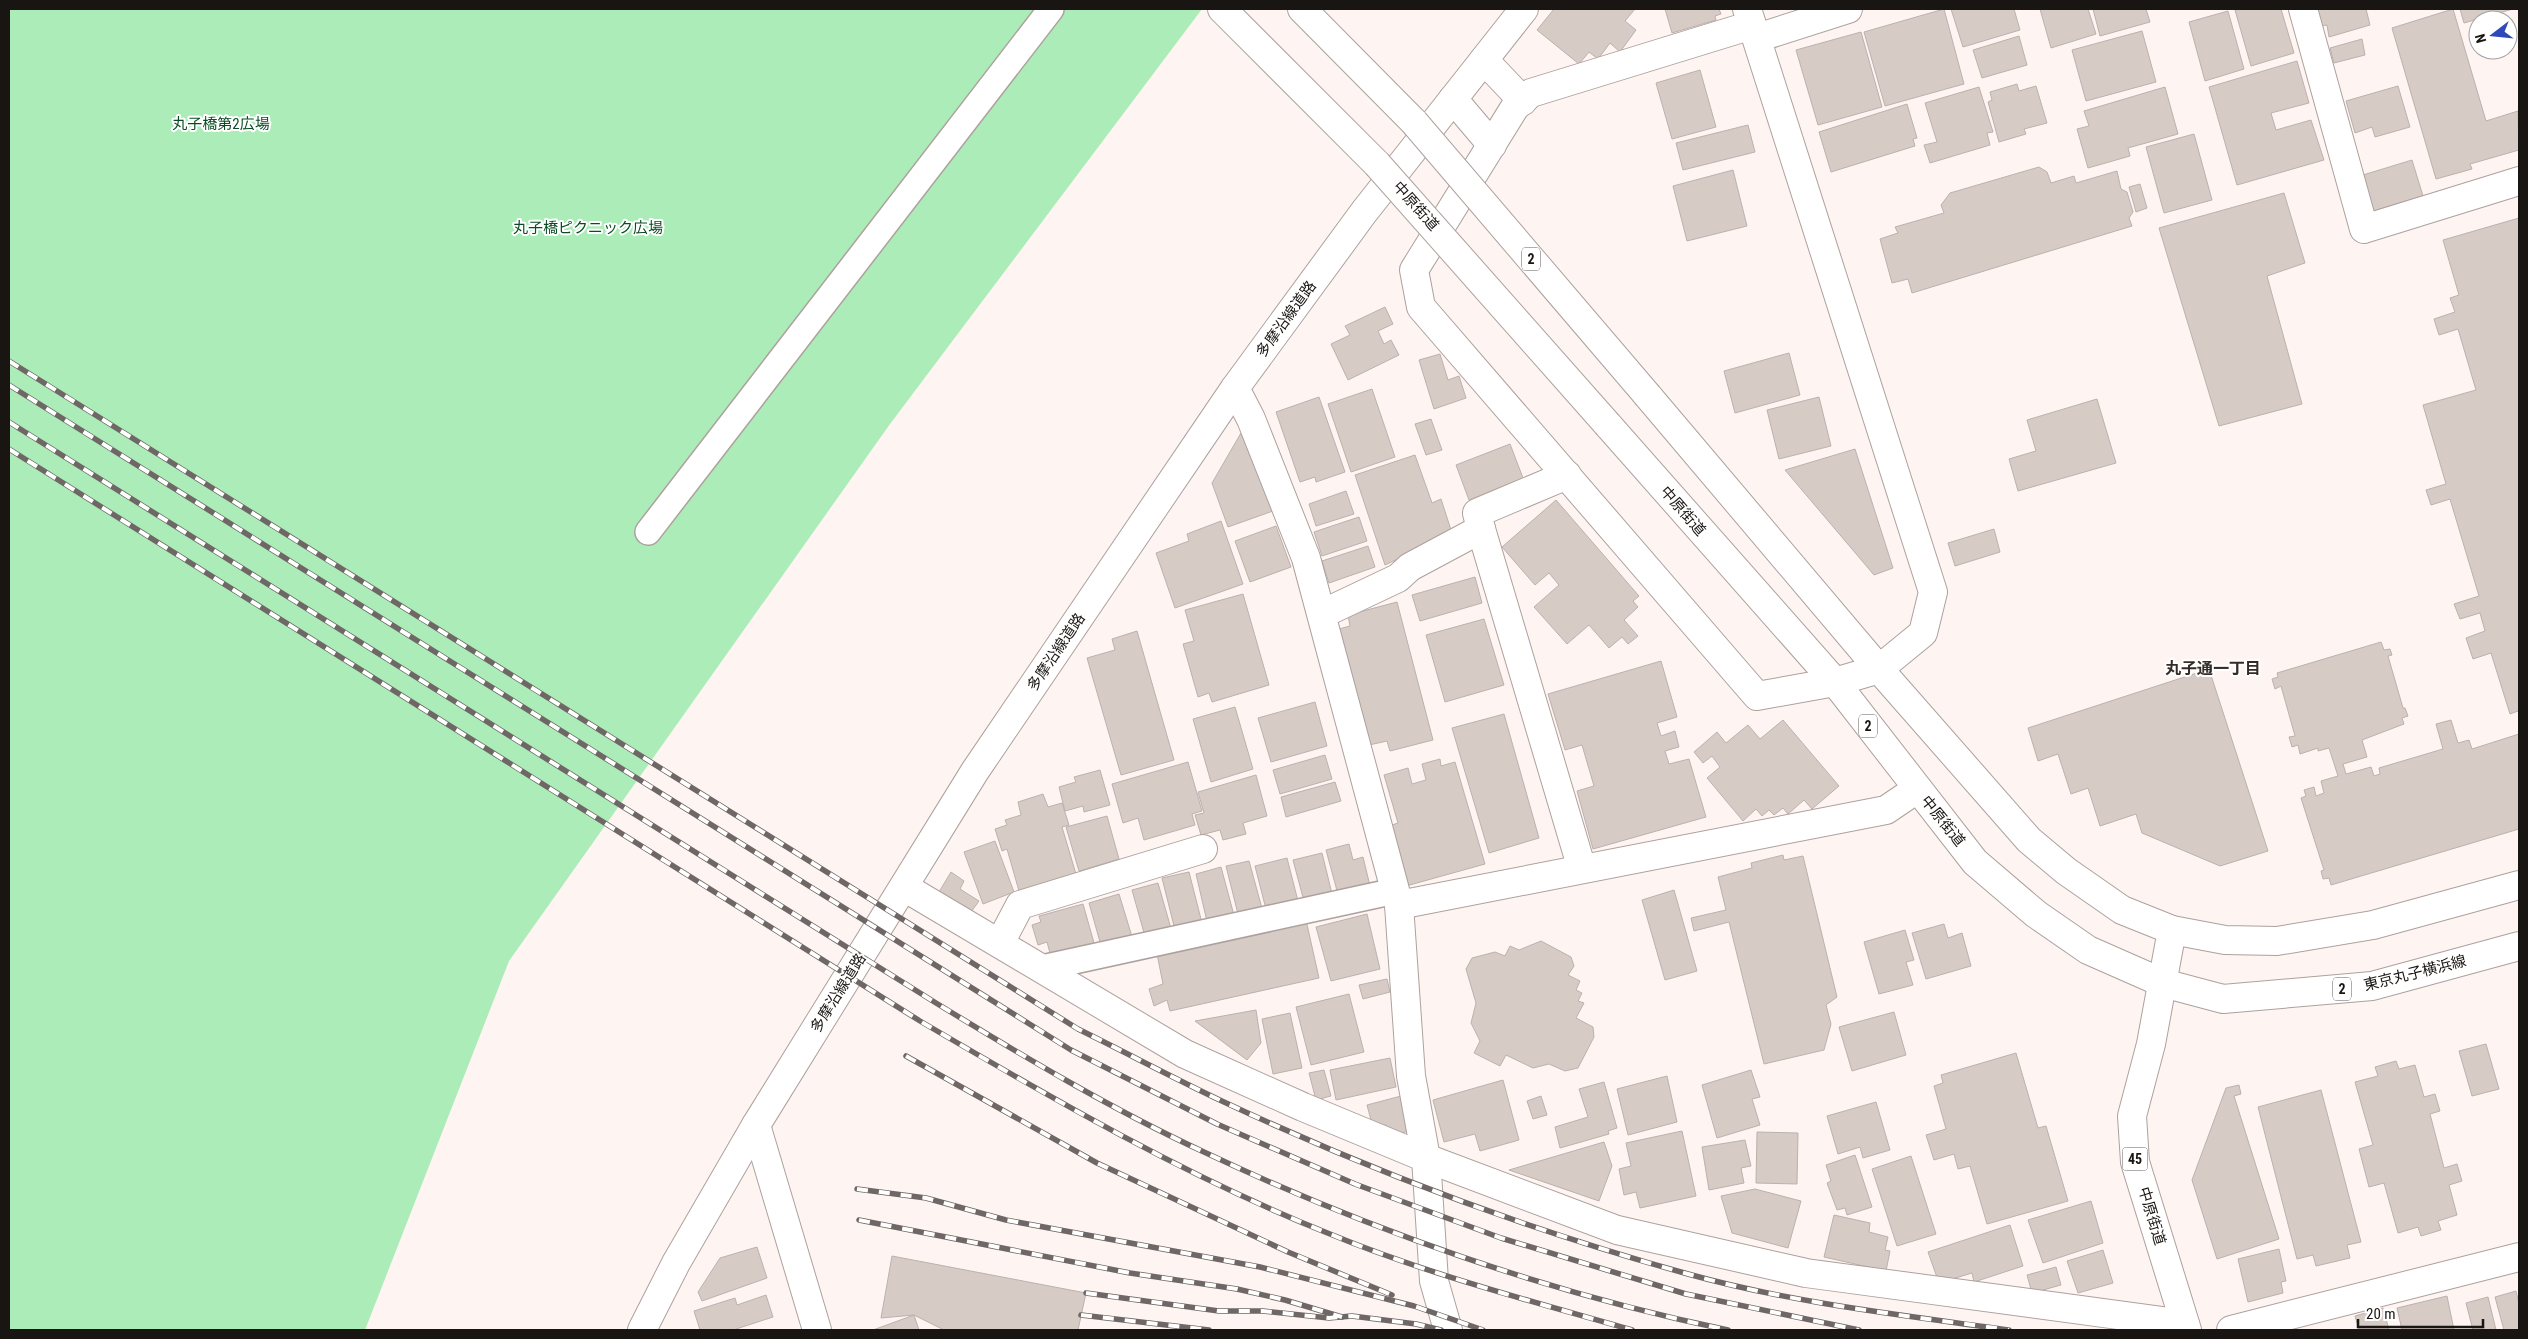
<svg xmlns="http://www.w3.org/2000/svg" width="2528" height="1339" font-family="'Roboto Condensed','Noto Sans JP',sans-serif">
<rect width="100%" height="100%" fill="#fef4f1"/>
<!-- green -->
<path fill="#abecb9" d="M9 9H1202L890 424 509 961 365 1330H9Z"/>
<!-- building -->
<g fill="#d7cbc6" stroke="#bcb1ac">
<path d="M1554 9H1635L1625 21 1636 30 1620 52 1610 43 1598 59 1589 52 1579 64 1537 30Z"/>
<path d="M1665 9H1719L1721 14 1715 16 1716 20 1672 33Z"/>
<path d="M1944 9 1964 84 1885 106 1864 32Z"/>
<path d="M1951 9H2014L2020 30 1963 47Z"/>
<path d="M2040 9H2088L2096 34 2051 48Z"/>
<path d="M2093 9H2146L2150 22 2100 36Z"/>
<path d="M2240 9H2281L2294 53 2251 66 2235 10Z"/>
<path d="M2316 9H2366L2370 25 2329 37 2327 25 2321 26Z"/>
<path d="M2453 9 2486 121 2518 111 2519 150 2470 164 2472 169 2436 179 2392 28Z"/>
<path d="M2460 9H2513L2464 23Z"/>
<path d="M2228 11 2244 69 2205 81 2189 22Z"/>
<path d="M2142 31 2156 82 2086 101 2072 50Z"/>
<path d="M1861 32 1882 107 1818 125 1796 50Z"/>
<path d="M2019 36 2027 65 1982 78 1973 50Z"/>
<path d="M2362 39 2365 55 2334 63 2330 48Z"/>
<path d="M2297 61 2309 103 2271 113 2276 130 2311 120 2324 160 2237 185 2209 87Z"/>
<path d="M1700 70 1716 127 1672 139 1656 83Z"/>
<path d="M2017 84 2019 91 2036 86 2047 123 2024 129 2026 134 1999 142 1988 102 1992 100 1990 92Z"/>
<path d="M2398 86 2410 127 2375 137 2372 127 2355 133 2346 101Z"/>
<path d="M1979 87 1993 132 1987 133 1990 145 1930 163 1924 145 1937 142 1925 103Z"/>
<path d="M2165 87 2178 134 2128 148 2130 156 2088 168 2077 129 2089 126 2084 111Z"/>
<path d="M1907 104 1917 138 1913 139 1915 146 1831 172 1819 132Z"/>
<path d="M1748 125 1755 152 1683 170 1676 143Z"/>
<path d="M2194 134 2212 200 2164 213 2146 147Z"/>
<path d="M2412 160 2423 196 2373 211 2363 175Z"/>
<path d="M2039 167 2047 172 2051 183 2074 176 2076 183 2117 171 2121 189 2127 192 2133 212 2129 218 2132 226 1912 293 1908 279 1892 283 1880 239 1898 233 1895 227 1944 213 1941 205 1950 193Z"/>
<path d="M1733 170 1747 226 1687 241 1673 186Z"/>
<path d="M2140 184 2147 208 2136 212 2129 187Z"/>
<path d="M2284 193 2305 263 2267 276 2302 404 2219 426 2159 228Z"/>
<path d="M2519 218V714L2518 711 2510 714 2491 653 2473 659 2466 638 2485 631 2480 613 2460 619 2454 604 2479 596 2450 499 2431 505 2426 490 2446 484 2423 405 2476 390 2458 329 2439 335 2434 319 2455 312 2450 298 2459 295 2443 240Z"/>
<path d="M1385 307 1393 324 1378 331 1384 344 1391 340 1399 355 1348 380 1331 344 1350 335 1345 326Z"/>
<path d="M1789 353 1800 395 1735 413 1724 371Z"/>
<path d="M1440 354 1448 380 1459 376 1466 398 1434 409 1419 360Z"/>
<path d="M1372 389 1395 457 1351 472 1328 404Z"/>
<path d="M1319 397 1345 472 1316 482 1315 477 1300 482 1276 412Z"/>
<path d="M1819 397 1831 446 1779 459 1767 410Z"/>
<path d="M2097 399 2116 463 2018 491 2009 459 2036 451 2027 420Z"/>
<path d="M1431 419 1442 450 1426 455 1415 424Z"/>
<path d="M1241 433 1273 511 1228 527 1212 483Z"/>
<path d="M1510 444 1523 478 1469 500 1456 465Z"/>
<path d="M1855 449 1893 568 1874 575 1785 470Z"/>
<path d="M1415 455 1432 503 1441 499 1452 533 1385 565 1355 475Z"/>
<path d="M1346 491 1354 514 1316 526 1309 504Z"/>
<path d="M1556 500 1639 596 1633 601 1638 607 1624 620 1638 636 1628 644 1622 637 1609 648 1589 625 1567 644 1534 607 1559 585 1549 573 1535 585 1502 547Z"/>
<path d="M1359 517 1367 541 1322 556 1314 532Z"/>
<path d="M1221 521 1243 584 1175 608 1156 553 1189 541 1187 534Z"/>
<path d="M1276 526 1291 567 1250 582 1235 541Z"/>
<path d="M1994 529 2000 552 1955 566 1948 543Z"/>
<path d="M1368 546 1375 567 1329 583 1322 561Z"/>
<path d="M1475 577 1482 603 1420 621 1412 595Z"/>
<path d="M1243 594 1269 685 1212 702 1209 693 1198 697 1183 644 1194 641 1185 610Z"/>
<path d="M1397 602 1433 740 1390 751 1387 741 1369 745 1339 629 1350 626 1348 615Z"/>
<path d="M1484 619 1504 685 1445 702 1426 635Z"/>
<path d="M1137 631 1174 760 1121 775 1087 658 1115 650 1112 639Z"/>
<path d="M2381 642 2384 650 2390 649 2392 655 2388 656 2403 708H2405L2408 716 2402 718 2404 724 2362 740 2367 757 2343 764 2346 774 2371 767 2374 776 2380 774 2379 768 2443 749 2436 724 2451 720 2458 743 2469 740 2472 749 2519 734V829L2331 885 2329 878 2323 879 2321 871 2324 870 2301 798 2306 796 2304 790 2314 787 2316 796 2324 793 2321 781 2338 776 2329 748 2318 751V748L2300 754 2298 745 2292 747 2289 737 2295 736 2281 686 2275 689 2272 679 2278 677 2277 673Z"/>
<path d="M1661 661 1677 717 1657 723 1661 736 1675 731 1679 747 1665 751 1669 764 1689 759 1706 817 1593 849 1577 791 1594 786 1582 745 1565 750 1548 694Z"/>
<path d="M2209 669 2268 851 2220 866 2142 833 2136 814 2100 826 2088 788 2071 794 2058 754 2038 761 2028 728Z"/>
<path d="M1315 702 1327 746 1271 762 1258 718Z"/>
<path d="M1235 707 1253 769 1211 782 1193 719Z"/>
<path d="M1504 714 1539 838 1489 853 1452 728Z"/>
<path d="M1783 720 1839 786 1812 809 1804 800 1788 814 1783 808 1774 815 1769 810 1762 816 1756 809 1743 821 1707 778 1720 767 1712 756 1703 763 1694 752 1717 732 1726 743 1748 725 1760 739Z"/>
<path d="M1325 755 1332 779 1280 794 1273 770Z"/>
<path d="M1440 759 1441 766 1455 762 1485 864 1406 886 1389 826 1398 823 1384 775 1408 768 1412 784 1426 780 1422 764Z"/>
<path d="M1188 762 1202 811 1192 814 1195 825 1144 840 1138 818 1123 823 1112 784Z"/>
<path d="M1100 770 1110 805 1084 812 1083 806 1065 811 1059 787 1076 782 1074 777Z"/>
<path d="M1256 775 1267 816 1243 823 1246 834 1223 840 1220 830 1201 835 1195 815 1204 813 1198 792Z"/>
<path d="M1335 782 1341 801 1286 817 1281 797Z"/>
<path d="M1043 794 1048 807 1062 803 1069 825 1062 827 1076 874 1019 891 1007 849 1002 851 995 829 1007 825 1005 820 1021 815 1018 802Z"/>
<path d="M1107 816 1119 859 1079 871 1066 827Z"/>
<path d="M995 841 1014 892 983 904 964 852Z"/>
<path d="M1349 844 1353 860 1363 857 1371 890 1339 898 1326 850Z"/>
<path d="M1322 853 1333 898 1305 905 1293 860Z"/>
<path d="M1783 855 1784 860 1803 856 1837 997 1826 1005 1831 1024 1824 1050 1764 1064 1729 922 1694 931 1691 918 1726 910 1718 877 1752 868 1751 863Z"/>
<path d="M1287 858 1299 905 1267 913 1255 866Z"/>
<path d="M1249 861 1263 912 1239 918 1226 866Z"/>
<path d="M1221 867 1235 919 1208 926 1196 874Z"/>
<path d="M951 872 964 881 960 889 979 901 971 912 939 892Z"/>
<path d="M1189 872 1202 923 1175 930 1162 878Z"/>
<path d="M1158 883 1172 932 1146 940 1132 890Z"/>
<path d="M1674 890 1697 971 1665 980 1642 900Z"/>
<path d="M1119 894 1133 940 1102 949 1089 903Z"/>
<path d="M1083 904 1096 950 1051 957 1047 942 1038 945 1032 925 1041 922 1039 916Z"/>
<path d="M1367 914 1380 969 1331 981 1316 927Z"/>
<path d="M1306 920 1319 978 1170 1011 1167 1000 1154 1006 1149 989 1163 984 1157 954Z"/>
<path d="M1944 924 1948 938 1962 933 1971 966 1926 979 1912 933Z"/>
<path d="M1905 930 1914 960 1906 962 1913 985 1879 994 1864 942Z"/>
<path d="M1541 941 1571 957 1574 966 1568 975 1580 981 1576 990 1582 993 1578 1001 1584 1003 1576 1018 1593 1027 1594 1037 1578 1068 1565 1071 1549 1064 1533 1068 1506 1055 1500 1066 1474 1053 1480 1041 1471 1023 1476 1003 1466 969 1472 958 1495 952 1505 956 1510 946 1519 950Z"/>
<path d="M1387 979 1390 992 1363 999 1359 985Z"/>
<path d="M1349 994 1364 1052 1311 1065 1296 1007Z"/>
<path d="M1256 1010 1261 1043 1247 1060 1195 1021Z"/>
<path d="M1894 1012 1906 1055 1852 1071 1839 1027Z"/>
<path d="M1290 1013 1302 1068 1273 1074 1262 1019Z"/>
<path d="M2486 1044 2499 1089 2472 1096 2459 1051Z"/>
<path d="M2016 1053 2038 1128 2046 1126 2068 1201 1987 1224 1970 1166 1958 1169 1954 1154 1934 1160 1926 1135 1946 1129 1934 1086 1943 1083 1941 1075Z"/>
<path d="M1390 1058 1396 1087 1336 1100 1330 1070Z"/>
<path d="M2396 1061 2399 1069 2415 1065 2424 1097 2435 1094 2440 1111 2430 1114 2444 1168 2457 1164 2462 1181 2449 1185 2457 1215 2438 1221 2441 1230 2421 1236 2418 1227 2398 1233 2384 1183 2369 1187 2359 1149 2373 1145 2355 1082 2378 1076 2375 1067Z"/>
<path d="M1324 1070 1331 1096 1316 1100 1309 1073Z"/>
<path d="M1751 1070 1760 1097 1752 1099 1760 1125 1717 1138 1702 1085Z"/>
<path d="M1667 1076 1677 1122 1628 1135 1617 1089Z"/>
<path d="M1503 1080 1519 1140 1480 1151 1475 1134 1444 1142 1433 1100Z"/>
<path d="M1604 1082 1617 1128 1608 1131 1609 1134 1560 1148 1555 1127 1588 1117 1579 1089Z"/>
<path d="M2239 1085 2241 1094 2234 1096 2279 1239 2217 1259 2192 1180 2226 1088Z"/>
<path d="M2321 1090 2361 1242 2347 1245 2350 1258 2316 1266 2313 1255 2297 1259 2258 1107Z"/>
<path d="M1401 1096 1409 1131 1389 1136 1386 1125 1373 1128 1367 1105Z"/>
<path d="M1541 1096 1547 1115 1533 1119 1527 1101Z"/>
<path d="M1876 1102 1890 1150 1863 1158 1860 1147 1838 1154 1827 1116Z"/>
<path d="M1682 1131 1696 1196 1640 1208 1636 1192 1624 1195 1619 1169 1631 1166 1626 1143Z"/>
<path d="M1757 1132 1798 1133 1797 1184 1756 1183Z"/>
<path d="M1745 1140 1751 1166 1741 1168 1744 1183 1709 1190 1702 1147Z"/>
<path d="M1604 1142 1612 1166 1599 1201 1509 1170Z"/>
<path d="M1855 1155 1872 1207 1847 1215 1845 1208 1837 1210 1827 1183 1831 1181 1826 1165Z"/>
<path d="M1911 1156 1936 1234 1897 1246 1872 1169Z"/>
<path d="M1755 1189 1801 1201 1788 1248 1732 1233 1721 1196Z"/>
<path d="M2091 1201 2103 1243 2043 1263 2028 1220Z"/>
<path d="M1834 1215 1870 1223 1869 1232 1888 1237 1885 1250 1890 1251 1886 1271 1824 1257Z"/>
<path d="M2010 1225 2023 1266 1974 1282 1972 1273 1939 1283 1928 1252Z"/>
<path d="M757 1247 767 1278 702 1301 698 1292 720 1258Z"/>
<path d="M2279 1249 2286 1281 2281 1282 2283 1293 2248 1302 2238 1259Z"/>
<path d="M2103 1250 2113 1283 2078 1293 2067 1261Z"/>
<path d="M892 1256 1086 1293 1078 1330H944L914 1315 881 1318Z"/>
<path d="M2056 1267 2061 1285 2032 1293 2027 1275Z"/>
<path d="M2516 1291 2519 1304V1330H2504L2495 1297Z"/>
<path d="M766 1295 773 1317 733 1330H700L694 1311 735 1298 737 1305Z"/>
<path d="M2447 1296 2454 1330H2402L2397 1308Z"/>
<path d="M2488 1297 2496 1330H2473L2466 1303Z"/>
<path d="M2383 1308 2389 1330H2359L2355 1316Z"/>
<path d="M914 1315 919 1330H873Z"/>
</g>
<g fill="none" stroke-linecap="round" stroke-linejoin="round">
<defs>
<g id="service">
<path d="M648 532 1051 9"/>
<path d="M1042 968 1395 891"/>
</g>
<g id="minor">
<path d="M2303 9 2364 229 2519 181"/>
<path d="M1752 25 1531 93 1515 107 1414 270 1421 307 1757 696 1835 682"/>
<path d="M1757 38 1848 9"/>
<path d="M1484 60 1523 101"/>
<path d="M1453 99 1492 145"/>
<path d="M1235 388 1251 419 1306 558 1399 905 1411 1076 1426 1158 1434 1281 1448 1330"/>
<path d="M1481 529 1477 513 1567 475"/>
<path d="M1322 614 1398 578 1410 567 1481 529 1582 869"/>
<path d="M904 887 1185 1054 1303 1107 1426 1158 1617 1230 1806 1273 2185 1324"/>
<path d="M1399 905 1886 810 1917 789"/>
<path d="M1000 943 1020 905 1203 849"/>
<path d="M756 1125 817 1330"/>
<path d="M2231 1330 2519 1257"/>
</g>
<path id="tertiary" d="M1747 9 1933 592 1923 633 1879 669 1835 682"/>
<g id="primary">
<path d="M1222 9 1377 164"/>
<path d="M1302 9 1414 122"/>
<path d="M1648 396 1879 669 2029 840 2066 871 2122 910 2172 930 2225 940 2277 941 2373 925 2519 885"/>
<path d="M1608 425 1835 682 1975 862 2036 914 2088 950 2163 983 2223 999 2372 986 2519 946"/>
<path d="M2172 930 2151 1044 2132 1116 2135 1162 2187 1330"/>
<path d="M642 1330 676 1263 756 1125 975 771 1235 388 1364 212 1524 9"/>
</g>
</defs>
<!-- service casing -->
<use href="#service" stroke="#ada19d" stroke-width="28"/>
<!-- minor casing -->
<use href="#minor" stroke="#ada19d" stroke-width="30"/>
<!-- tertiary casing -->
<use href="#tertiary" stroke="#ada19d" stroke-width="30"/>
<!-- primary casing -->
<use href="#primary" stroke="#ada19d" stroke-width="30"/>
<!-- service -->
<use href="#service" stroke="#fff" stroke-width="25"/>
<!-- minor -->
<use href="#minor" stroke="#fff" stroke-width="28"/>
<!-- tertiary -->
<use href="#tertiary" stroke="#fff" stroke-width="28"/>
<!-- primary -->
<use href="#primary" stroke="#fff" stroke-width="28"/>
<defs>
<g id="rail">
<path d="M9 361 1078 1029C1127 1053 1175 1079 1224 1102 1373 1172 1529 1230 1688 1274 1792 1303 1902 1315 2009 1330"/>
<path d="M9 385 1071 1050 1217 1124 1355 1184 1501 1238 1686 1294 1859 1330"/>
<path d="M9 422 936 1003C1023 1056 1111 1109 1204 1152 1369 1230 1549 1293 1728 1330"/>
<path d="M9 449 920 1021C1053 1099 1187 1177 1330 1234 1427 1274 1531 1301 1632 1330"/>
<path d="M906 1056 1097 1163 1288 1252 1392 1295"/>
<path d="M857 1189 926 1198 1006 1220 1260 1267 1414 1306 1483 1330"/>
<path d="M859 1220 1130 1273 1237 1289 1285 1300 1342 1317"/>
<path d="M1086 1293 1219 1311H1263L1329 1318 1352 1316 1416 1324 1441 1330"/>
<path d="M1081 1315 1209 1330"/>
</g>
</defs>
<!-- rail casing -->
<use href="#rail" stroke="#6e6765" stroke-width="5.5"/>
<!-- rail -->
<use href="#rail" stroke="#fff" stroke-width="4" stroke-dasharray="11" stroke-linecap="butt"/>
<defs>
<g id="primary-bridge">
<path d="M1414 122 1648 396"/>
<path d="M1377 164 1608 425"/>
</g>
</defs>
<!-- primary-bridge casing -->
<use href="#primary-bridge" stroke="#ada19d" stroke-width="30" stroke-linecap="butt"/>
<!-- primary-bridge -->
<use href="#primary-bridge" stroke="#fff" stroke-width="28"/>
</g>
<g text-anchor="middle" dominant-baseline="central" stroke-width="4" stroke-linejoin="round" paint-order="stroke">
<!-- shield labels -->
<g fill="#fff" stroke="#5e5b5a" stroke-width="1">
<rect x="1522" y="247.5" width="18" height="23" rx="4"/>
<rect x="1859" y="714.5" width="18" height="23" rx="4"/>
<rect x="2333" y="977.5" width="18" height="23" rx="4"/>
<rect x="2122.5" y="1147.5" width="25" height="23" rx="4"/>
</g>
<g font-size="14" font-weight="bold" fill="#191513">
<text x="1531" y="259">2</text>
<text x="1868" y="726">2</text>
<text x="2342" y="989">2</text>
<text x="2135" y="1159">45</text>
</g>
<!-- park labels -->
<g font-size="15" fill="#0a4b23" stroke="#fff">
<text x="221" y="124">丸子橋第2広場</text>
<text x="588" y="228">丸子橋ピクニック広場</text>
</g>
<!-- street labels -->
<g font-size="15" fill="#191513" stroke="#fff">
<text transform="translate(1416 206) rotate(48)">中原街道</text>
<text transform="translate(1286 319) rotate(-54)">多摩沿線道路</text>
<text transform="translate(1683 511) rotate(49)">中原街道</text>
<text transform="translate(1056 652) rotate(-56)">多摩沿線道路</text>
<text transform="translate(1943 821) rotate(51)">中原街道</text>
<text transform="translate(2415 973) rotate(-14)">東京丸子横浜線</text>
<text transform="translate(838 993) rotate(-58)">多摩沿線道路</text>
<text transform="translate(2152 1216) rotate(73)">中原街道</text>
</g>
<!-- neighbourhood labels -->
<g font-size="16" font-weight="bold" fill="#352c28" stroke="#fff">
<text x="2213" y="668">丸子通一丁目</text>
</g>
</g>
<!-- border -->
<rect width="2528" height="1339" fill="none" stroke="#191513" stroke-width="20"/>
<!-- north arrow -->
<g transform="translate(2493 35) rotate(254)"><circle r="24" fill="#ffffff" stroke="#a3a1a1"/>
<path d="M0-4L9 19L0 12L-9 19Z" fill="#2d49ba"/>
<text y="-8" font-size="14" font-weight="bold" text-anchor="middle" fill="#191513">N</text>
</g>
<!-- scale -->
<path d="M2358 1319v8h125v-8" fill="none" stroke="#191513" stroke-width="2.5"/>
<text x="2366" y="1319" font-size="15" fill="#191513" stroke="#ffffff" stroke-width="4" paint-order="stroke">20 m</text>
</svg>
